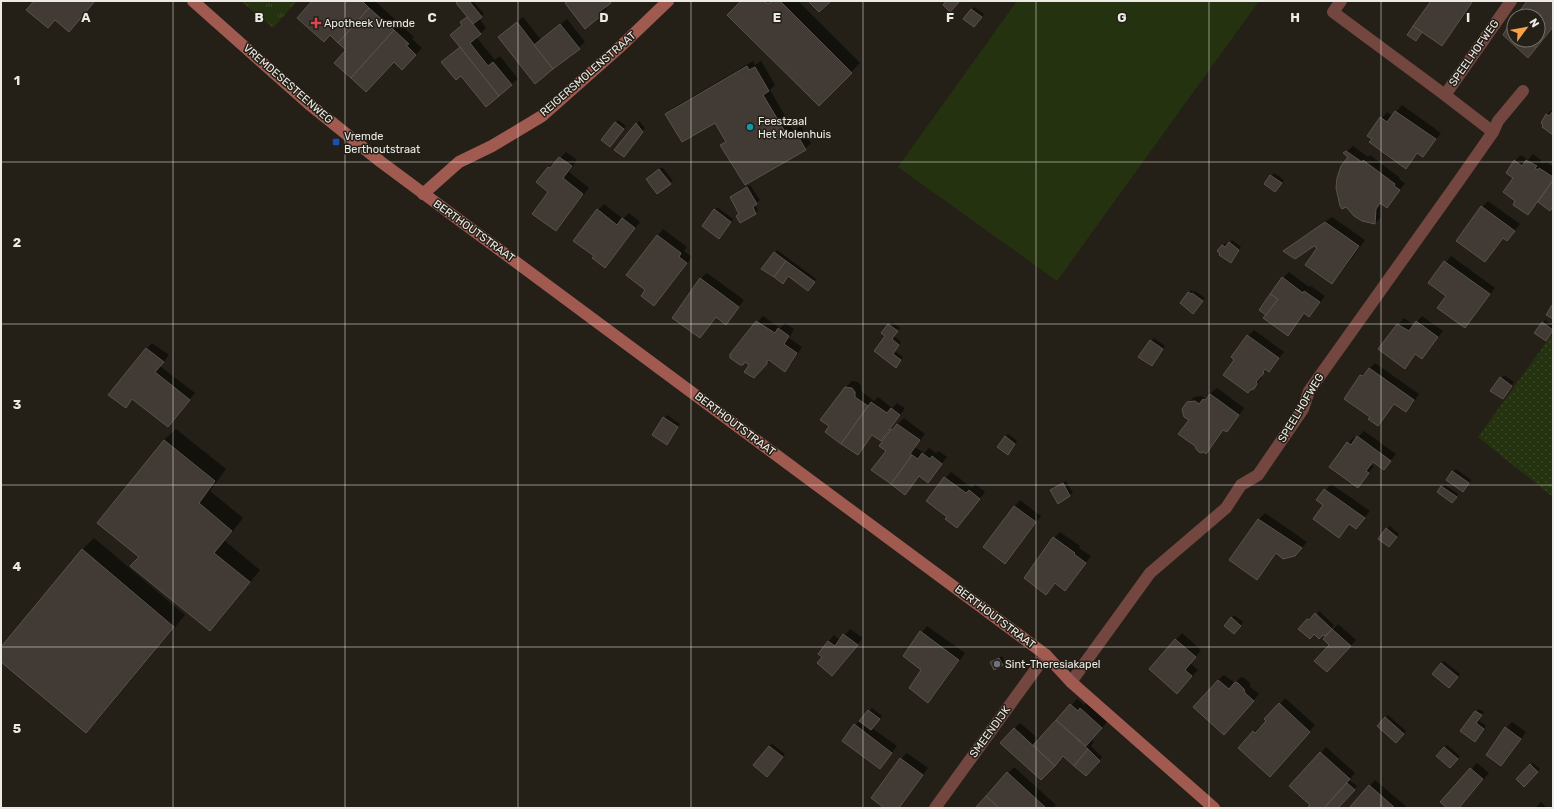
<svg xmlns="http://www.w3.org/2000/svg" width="1554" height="809" font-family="Rubik,sans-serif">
<defs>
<pattern id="grass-tufts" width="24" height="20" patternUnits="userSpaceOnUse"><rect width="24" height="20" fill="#25320f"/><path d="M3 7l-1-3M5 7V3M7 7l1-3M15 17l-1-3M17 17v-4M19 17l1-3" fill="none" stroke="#3a4626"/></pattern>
<pattern id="park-dots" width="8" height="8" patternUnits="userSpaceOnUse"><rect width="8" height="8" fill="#25320f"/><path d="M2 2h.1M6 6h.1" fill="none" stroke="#3a4626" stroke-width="1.8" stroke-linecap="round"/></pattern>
</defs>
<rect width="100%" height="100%" fill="#242018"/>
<!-- grass -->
<path fill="url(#grass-tufts)" d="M241 1H297L273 28Z"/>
<!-- park -->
<path fill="url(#park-dots)" d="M1553 333V497L1478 437Z"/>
<!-- garden -->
<path fill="#25320f" d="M1017 1H1259L1057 281 898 167Z"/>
<!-- shadow -->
<g fill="#0007">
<path d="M313 1H375L414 37 412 39 422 48 408 63 347 49Z"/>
<path d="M459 1H473L484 14 479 18 486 28 476 37 495 60 500 56 518 79 486 105 461 75 442 62 460 46 451 35 463 24 462 22 468 16Z"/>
<path d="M569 1H612L605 7 607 9 601 15Z"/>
<path d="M742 1H798L860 63 819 105Z"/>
<path d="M1433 1H1474L1447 39 1441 45 1423 31 1416 40Z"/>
<path d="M974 7 984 14 977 23 971 10Z"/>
<path d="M523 17 541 40 567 19 585 42 535 83 505 32Z"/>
<path d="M753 61 755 65 761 61 775 85 770 90 793 130 801 126 811 143 805 149 722 146 727 141 715 122 667 114 673 108Z"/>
<path d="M1402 105 1441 133 1423 156 1418 153 1406 167 1368 136 1387 112 1393 116Z"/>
<path d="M1553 109V134L1547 115Z"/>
<path d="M618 120 626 126 613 143 616 123Z"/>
<path d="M639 121 645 128 626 153 616 150Z"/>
<path d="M1353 146 1368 157 1370 155 1400 178 1399 179 1405 183 1387 207 1381 203V217L1375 223 1349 157 1345 153Z"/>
<path d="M566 152 577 160 569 172 589 188 556 230 549 192 548 168 554 162H556Z"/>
<path d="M1533 154 1541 160 1540 162 1544 164 1546 162 1553 167V206L1539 201 1528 214 1517 201 1515 161 1521 155 1528 160Z"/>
<path d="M662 167 673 181 670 183 650 176Z"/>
<path d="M1274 173 1284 180 1275 191 1265 184Z"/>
<path d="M750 185 760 200 755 204 758 211 756 213H740L731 197Z"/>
<path d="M1488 201 1520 224 1507 240 1504 237 1485 260 1482 207Z"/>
<path d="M604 204 623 219 629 213 640 222 605 267 595 256 598 210Z"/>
<path d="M717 207 733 219 722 235 715 210Z"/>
<path d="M1332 217 1365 240 1338 277 1332 283 1319 248 1314 245 1285 251 1291 245Z"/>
<path d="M663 229 687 247 684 251 692 257 654 305 647 289 627 275Z"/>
<path d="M1232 240 1241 247 1233 259 1223 246 1225 243 1228 245Z"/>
<path d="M777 250 816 279 811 287 789 275 786 280 775 253Z"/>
<path d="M1451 256 1495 288 1465 327 1447 296 1429 283Z"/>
<path d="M1289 272 1309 287 1311 286 1325 296 1309 316 1305 313 1288 335 1267 315 1283 278Z"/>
<path d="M707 273 744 300 726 323 717 316 700 337 673 317 701 278Z"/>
<path d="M1191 290 1194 292 1195 291 1205 298 1196 310 1189 293Z"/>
<path d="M763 316 780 328 785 323 794 329 789 338 802 347 791 364 785 370 770 360 755 377 751 364 757 322Z"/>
<path d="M1422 316 1443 331 1422 358 1416 353 1405 367 1380 349 1404 318 1414 325Z"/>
<path d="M1545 320 1553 326V331L1548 337 1543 323Z"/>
<path d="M892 322 900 328 894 336 901 342 895 351 903 357 896 367 886 336 889 325Z"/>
<path d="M1254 330 1284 352 1269 371 1267 369 1261 375 1262 378 1253 388 1236 360 1248 336Z"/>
<path d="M1154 338 1165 346 1154 362 1151 341Z"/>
<path d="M152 343 169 355 160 366 195 393 168 426 133 399 126 407 146 349Z"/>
<path d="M1375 363 1419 394 1415 400 1370 368Z"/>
<path d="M1369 369 1414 402 1406 411 1395 403 1378 425 1371 417 1361 376Z"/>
<path d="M1504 375 1514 382 1503 398 1492 391Z"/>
<path d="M852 381 858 382 861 386V391L874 401 878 397 892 408 897 403 905 408 890 430H891L904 418 925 434 915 447 924 453 929 448 936 453 939 451 947 457 928 481 920 475 905 494 887 451V434L880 440 873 435 857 454 826 432 830 426 846 387Z"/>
<path d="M1217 388 1244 408 1232 425 1226 431 1224 429 1206 453 1190 420 1188 403 1194 397 1201 396 1205 398Z"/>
<path d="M667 415 680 424 669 441 664 418Z"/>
<path d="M176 429 226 469 210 491 243 518 225 541 260 570 221 619 210 630 140 557 164 440Z"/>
<path d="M1364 431 1396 454 1384 469 1374 461 1371 465 1374 466 1358 486 1348 443 1354 437 1356 439Z"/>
<path d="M1008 434 1017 441 1011 451 1005 437Z"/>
<path d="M1456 469 1471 480 1463 491 1453 472Z"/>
<path d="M951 472 972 488 975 484 985 492 957 527 948 517 927 500Z"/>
<path d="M1066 481 1073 493 1058 502 1054 488Z"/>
<path d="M1331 484 1370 511 1356 528 1350 524 1339 536 1325 505 1317 500Z"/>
<path d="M1444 484 1458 494 1455 499 1438 491Z"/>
<path d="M1020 500 1041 516 1005 562 984 547Z"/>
<path d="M1265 513 1307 542 1301 549 1277 553 1256 579 1230 560 1259 519Z"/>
<path d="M1390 526 1399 534 1389 546 1387 529Z"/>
<path d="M1060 532 1080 546 1079 548 1091 556 1065 590 1056 583 1046 593 1025 578 1054 538Z"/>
<path d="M94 538 185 615 98 720 86 732 1 661V648L82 550Z"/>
<path d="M1319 611 1334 625 1328 632 1314 633 1300 628 1311 617 1313 618Z"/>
<path d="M1234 615 1243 622 1237 630 1232 618Z"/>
<path d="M1338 624 1356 640 1333 665 1330 645 1332 630Z"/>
<path d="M927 626 965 653 934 696 928 702 923 670 904 656Z"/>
<path d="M850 629 863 638 838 668 819 653 834 635 840 640Z"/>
<path d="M1182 633 1201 650 1190 663 1198 670 1183 686 1150 669Z"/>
<path d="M1002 656 1005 662 1002 664 992 662Z"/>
<path d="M1444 661 1460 674 1452 683 1441 664Z"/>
<path d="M1224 675 1235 683 1241 677 1244 678 1250 683V687L1259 694 1230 727 1218 680Z"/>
<path d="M1285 698 1315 725 1275 769 1254 732 1260 726 1261 728Z"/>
<path d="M1077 699 1084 705 1087 703 1107 722 1092 740 1094 742 1091 746 1102 757 1086 775 1064 754 1047 773 1014 729 1020 723 1040 740Z"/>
<path d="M872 708 882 716 872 728 897 746 880 768 855 725 861 720Z"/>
<path d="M1479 709 1484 712 1478 720 1486 726 1475 741 1476 712Z"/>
<path d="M1388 715 1406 731 1396 742 1378 726Z"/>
<path d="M1512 722 1526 732 1507 759 1501 765 1506 728Z"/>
<path d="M772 744 785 754 769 773V746Z"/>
<path d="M1447 745 1460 756 1452 764 1444 748Z"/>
<path d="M1326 747 1355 773 1349 780 1357 786 1337 808H1308L1311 805 1321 753Z"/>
<path d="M907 753 928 768 899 808H885L901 759Z"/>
<path d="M1477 763 1489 773 1458 808H1449L1442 802Z"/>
<path d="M1533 763 1540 769 1524 785 1518 779Z"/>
<path d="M1014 767 1056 805 1053 808H976Z"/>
<path d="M1375 780 1408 808H1350Z"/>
<path d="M1541 802 1547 808H1535Z"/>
</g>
<!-- building -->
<g fill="#423a34" stroke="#5b524c">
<path d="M34 1H95L69 32 55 20 48 28 26 10Z"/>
<path d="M312 1H362L369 8 338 43 330 35 324 42 297 18Z"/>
<path d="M458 1H469L482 17 473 24 456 3Z"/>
<path d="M568 1H610L611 3 599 12 602 15 585 29 565 3Z"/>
<path d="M741 1H765L768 4 771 1H780L852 73 819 106 727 15Z"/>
<path d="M808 1H831L819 12Z"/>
<path d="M946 1H959V2L950 12 943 5Z"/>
<path d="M1431 1H1473L1442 46 1413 26Z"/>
<path d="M1527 1H1553V27L1536 48 1526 40H1538V16H1516Z"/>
<path d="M369 8 394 30 351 78 334 63 346 50 338 43Z"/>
<path d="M971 9 982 17 974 27 963 19Z"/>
<path d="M467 17 481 34 470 43 488 66 493 62 512 85 499 96 450 35 462 25 460 22Z"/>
<path d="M1514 18V31L1508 26Z"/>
<path d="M517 22 553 69 535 84 498 37Z"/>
<path d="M560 24 580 49 553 69 534 45Z"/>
<path d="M1413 26 1422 32 1416 41 1407 35Z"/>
<path d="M1508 26 1514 31V40H1526L1536 48 1528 58 1503 35Z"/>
<path d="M394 30 409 44 406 45 416 55 402 70 394 62 366 92 351 78Z"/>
<path d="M460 47 499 96 486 107 461 76 456 80 441 62Z"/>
<path d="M747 66 749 70 755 67 769 91 763 95 787 135 795 131 806 150 745 185 720 145 726 142 715 123 682 142 665 114Z"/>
<path d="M1395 111 1436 139 1423 157 1417 153 1406 169 1369 142 1372 139 1367 136 1380 117 1387 122Z"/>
<path d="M1553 111V135L1542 127 1543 125 1541 123 1546 114 1549 116Z"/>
<path d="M615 122 624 129 610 147 601 140Z"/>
<path d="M636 123 643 132 624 157 614 150Z"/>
<path d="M1346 151 1362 162 1363 160 1395 184 1394 186 1400 190 1387 208 1380 203 1376 209 1375 224 1362 221 1354 216 1346 207 1342 209 1340 206 1336 188 1337 178 1341 166 1348 157 1343 153Z"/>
<path d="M559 157 572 166 563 178 583 194 556 231 532 214 548 192 536 182 548 167 550 168Z"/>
<path d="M1514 160 1522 166 1526 160 1537 166 1535 168 1538 170 1539 168 1553 177V180L1528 215 1513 205 1515 201 1503 192 1513 178 1506 173Z"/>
<path d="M659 169 671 184 657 194 646 179Z"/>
<path d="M1270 175 1282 183 1275 192 1264 184Z"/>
<path d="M1553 180V206L1550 211 1538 202Z"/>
<path d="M747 187 757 204 753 207 756 214 740 223 736 216 739 214 730 197Z"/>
<path d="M1481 206 1515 231 1507 241 1503 238 1485 262 1456 241Z"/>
<path d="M597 209 617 225 622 218 635 228 605 268 592 258 594 256 573 241Z"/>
<path d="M714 209 731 222 719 239 702 226Z"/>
<path d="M1325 222 1359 246 1332 284 1305 265 1317 248 1314 246 1295 259 1283 251Z"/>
<path d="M657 235 681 253 679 257 687 263 654 306 641 296 645 290 626 275Z"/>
<path d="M1229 242 1239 250 1231 263 1219 255 1220 254 1217 251 1222 245 1225 247Z"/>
<path d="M774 252 786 261 774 277 761 269Z"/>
<path d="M786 261 815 282 808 291 788 276 783 284 774 277Z"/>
<path d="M1444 261 1490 294 1465 328 1437 308 1446 296 1428 283Z"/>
<path d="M1282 277 1303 293 1304 291 1320 302 1309 317 1304 313 1288 336 1263 318 1278 299 1270 294Z"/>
<path d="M700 278 739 307 726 325 716 317 700 338 672 318Z"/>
<path d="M1188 292 1191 294 1192 293 1203 301 1193 314 1180 303Z"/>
<path d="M1270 294 1278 299 1266 315 1259 310Z"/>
<path d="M1552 305 1553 306V319L1546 315Z"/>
<path d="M756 321 775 333 778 328 789 336 784 344 797 353 785 372 769 360 767 361V364L754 378 744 372 749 365 745 362 743 365H740L730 358V354Z"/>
<path d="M1416 321 1438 337 1422 359 1415 354 1405 369 1378 349 1397 324 1409 331Z"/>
<path d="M1542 322 1553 330 1546 341 1534 333Z"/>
<path d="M888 324 898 331 892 339 899 345 893 354 901 360 896 368 874 351 885 336 881 333Z"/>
<path d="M1247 335 1279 358 1269 372 1265 369 1263 372 1264 373 1256 382 1257 384 1254 389 1250 390 1248 393 1223 375 1234 360 1231 357Z"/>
<path d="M1150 340 1163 349 1152 366 1138 357Z"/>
<path d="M146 348 164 362 155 372 190 400 168 427 132 399 126 408 108 395Z"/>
<path d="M1369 368 1414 400 1406 412 1394 404 1378 426 1368 419 1370 417 1344 399 1360 375 1363 376Z"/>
<path d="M1500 377 1512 386 1503 399 1490 391Z"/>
<path d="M845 387 852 388 855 392V397L868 406 841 444 825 432 829 426 820 420Z"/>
<path d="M1210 394 1239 415 1227 432 1223 430 1206 454 1204 452 1200 453 1196 449 1195 446 1178 434 1189 420 1184 417 1182 409 1187 402 1195 401 1199 404 1203 399 1205 400Z"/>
<path d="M871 402 887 413 891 408 900 415 881 441 872 435 858 455 841 444Z"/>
<path d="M663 417 678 427 667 445 652 435Z"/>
<path d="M897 424 920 440 910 454 912 455 891 484 871 470 886 451 879 446 891 429 892 430Z"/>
<path d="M1005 436 1015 444 1008 455 997 447Z"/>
<path d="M1357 436 1391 461 1384 470 1373 462 1366 471 1369 473 1358 488 1329 467 1347 442 1351 445Z"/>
<path d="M164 440 215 481 199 503 232 531 214 553 250 582 210 631 130 566 139 557 97 523Z"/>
<path d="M922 453 930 459 932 456 942 464 928 483 919 476 905 495 891 484 912 455 918 459Z"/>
<path d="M1452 471 1469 483 1463 492 1446 480Z"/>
<path d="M944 477 966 493 969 490 980 499 957 528 945 519 947 517 926 501Z"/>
<path d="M1063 483 1070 496 1058 504 1050 490Z"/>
<path d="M1441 486 1457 497 1452 503 1437 492Z"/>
<path d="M1324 489 1365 518 1356 529 1349 524 1339 538 1313 519 1323 505 1316 500Z"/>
<path d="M1014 506 1036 522 1005 564 983 547Z"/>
<path d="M1258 519 1302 548 1295 556 1283 559 1276 553 1257 580 1229 560Z"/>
<path d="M1386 528 1397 537 1389 547 1378 539Z"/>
<path d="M1053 537 1075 553 1074 554 1086 563 1065 591 1055 583 1046 595 1024 578Z"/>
<path d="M82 549 174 627 86 733 1 662V647Z"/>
<path d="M1315 613 1332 629 1325 636 1323 635 1319 639 1314 634 1310 639 1298 629 1307 619 1309 620Z"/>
<path d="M1231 617 1241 626 1234 634 1224 626Z"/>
<path d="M1332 629 1351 646 1327 672 1314 661 1329 645 1323 639Z"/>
<path d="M920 631 959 660 928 703 909 688 921 670 903 656Z"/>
<path d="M843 634 858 645 832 676 817 663 822 657 818 654 828 641 835 646Z"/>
<path d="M1175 639 1196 657 1185 670 1192 676 1177 694 1149 669Z"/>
<path d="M999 658 1003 665 994 670 990 662Z"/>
<path d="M1441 663 1458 677 1449 688 1432 674Z"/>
<path d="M1218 680 1229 689 1235 682 1238 683 1244 689 1245 693 1254 701 1224 735 1193 707Z"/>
<path d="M1279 703 1310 732 1270 777 1238 748 1253 731 1255 733 1266 721 1264 719Z"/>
<path d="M1070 704 1078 711 1080 708 1102 728 1086 746 1056 720Z"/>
<path d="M868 710 880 719 871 730 859 721Z"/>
<path d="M1475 711 1482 715 1476 723 1484 729 1475 742 1460 731Z"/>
<path d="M1385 717 1404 734 1396 743 1377 726Z"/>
<path d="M1056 720 1088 749 1074 766 1063 756 1055 766 1033 745Z"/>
<path d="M854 724 892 753 880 769 842 741Z"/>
<path d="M1505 727 1521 739 1501 766 1486 755Z"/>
<path d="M1014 728 1055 766 1041 780 1000 743Z"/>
<path d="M769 746 783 757 767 777 753 765Z"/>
<path d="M1444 747 1458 759 1450 768 1436 756Z"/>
<path d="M1088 749 1100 761 1086 776 1074 766Z"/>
<path d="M1320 752 1350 779 1324 808H1307L1310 805 1289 786Z"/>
<path d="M900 758 923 775 899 808H884L871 798Z"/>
<path d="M1530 764 1538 772 1524 787 1516 779Z"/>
<path d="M1470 768 1483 779 1459 808H1447L1440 802Z"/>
<path d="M1007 772 1046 808H999L986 796Z"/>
<path d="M1347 783 1355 790 1338 808H1324Z"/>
<path d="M1369 785 1395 808H1349Z"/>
<path d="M986 796 999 808H975Z"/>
</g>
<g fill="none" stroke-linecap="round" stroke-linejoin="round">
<!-- street -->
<g stroke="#734640" stroke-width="12">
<path d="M1341 1 1333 12 1445 95"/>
<path d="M1493 132 1445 95 1511 1"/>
<path d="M1071 682 1150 573 1226 508 1241 485 1258 475 1303 409 1309 391 1458 182 1493 132 1498 121 1523 91"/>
<path d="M935 808 1046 655"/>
</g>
<!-- secondary -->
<g stroke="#a15a50" stroke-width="12">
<path d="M193 1 309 104 381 162 1046 655 1071 682 1214 808"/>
<path d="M423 194 459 162 492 146 542 116 621 46 668 1"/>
</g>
</g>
<!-- grid -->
<path fill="none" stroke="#eceae5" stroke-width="1" stroke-opacity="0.55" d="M173 1V808M345 1V808M518 1V808M691 1V808M863 1V808M1036 1V808M1209 1V808M1381 1V808M1 162H1553M1 324H1553M1 485H1553M1 647H1553"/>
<!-- markers -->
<path fill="#e0444e" stroke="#242018" stroke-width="1.5" d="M314 17h4v4h4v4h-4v4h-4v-4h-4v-4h4z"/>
<circle fill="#0f9aa8" stroke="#242018" stroke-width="1.5" cx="750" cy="127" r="4"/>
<rect fill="#1a4fb4" stroke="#242018" stroke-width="1.5" x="332" y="138" width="8" height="8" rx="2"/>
<circle fill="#6b7280" stroke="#242018" stroke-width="1.5" cx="997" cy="664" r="4"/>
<g text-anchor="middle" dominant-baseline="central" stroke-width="3" stroke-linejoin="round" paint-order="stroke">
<!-- poi labels -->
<g font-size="11" fill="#eceae5" stroke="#242018" text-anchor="start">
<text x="324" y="23">Apotheek Vremde</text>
<text x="758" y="121">Feestzaal<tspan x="758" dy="13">Het Molenhuis</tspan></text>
<text x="344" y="136">Vremde<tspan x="344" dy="13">Berthoutstraat</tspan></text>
<text x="1005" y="664">Sint-Theresiakapel</text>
</g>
<!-- street labels -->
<g font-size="11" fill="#eceae5" stroke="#242018">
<text transform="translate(1474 53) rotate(-55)">SPEELHOFWEG</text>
<text transform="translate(588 74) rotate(-41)">REIGERSMOLENSTRAAT</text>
<text transform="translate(288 84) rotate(41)">VREMDESESTEENWEG</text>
<text transform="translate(474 231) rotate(36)">BERTHOUTSTRAAT</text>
<text transform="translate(1301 408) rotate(-59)">SPEELHOFWEG</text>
<text transform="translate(735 424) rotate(37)">BERTHOUTSTRAAT</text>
<text transform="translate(995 617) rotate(37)">BERTHOUTSTRAAT</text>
<text transform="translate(990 732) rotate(-54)">SMEENDIJK</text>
</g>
</g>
<g font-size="13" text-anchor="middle" font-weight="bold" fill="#eceae5" stroke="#242018" stroke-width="3" stroke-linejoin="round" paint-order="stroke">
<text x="86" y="22">A</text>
<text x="259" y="22">B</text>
<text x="432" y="22">C</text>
<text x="604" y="22">D</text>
<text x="777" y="22">E</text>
<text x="950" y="22">F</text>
<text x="1122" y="22">G</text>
<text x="1295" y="22">H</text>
<text x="1468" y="22">I</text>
<text x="17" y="85">1</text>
<text x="17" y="247">2</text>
<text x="17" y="409">3</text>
<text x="17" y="571">4</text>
<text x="17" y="733">5</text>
</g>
<!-- border -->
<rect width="1554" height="809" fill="none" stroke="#eceae5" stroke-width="4"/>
<!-- north arrow -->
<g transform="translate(1526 28) rotate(58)"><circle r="19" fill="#242018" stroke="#74716a"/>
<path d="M0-3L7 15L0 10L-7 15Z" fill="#f8a14a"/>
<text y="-6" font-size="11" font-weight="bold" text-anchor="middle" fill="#eceae5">N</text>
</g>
</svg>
